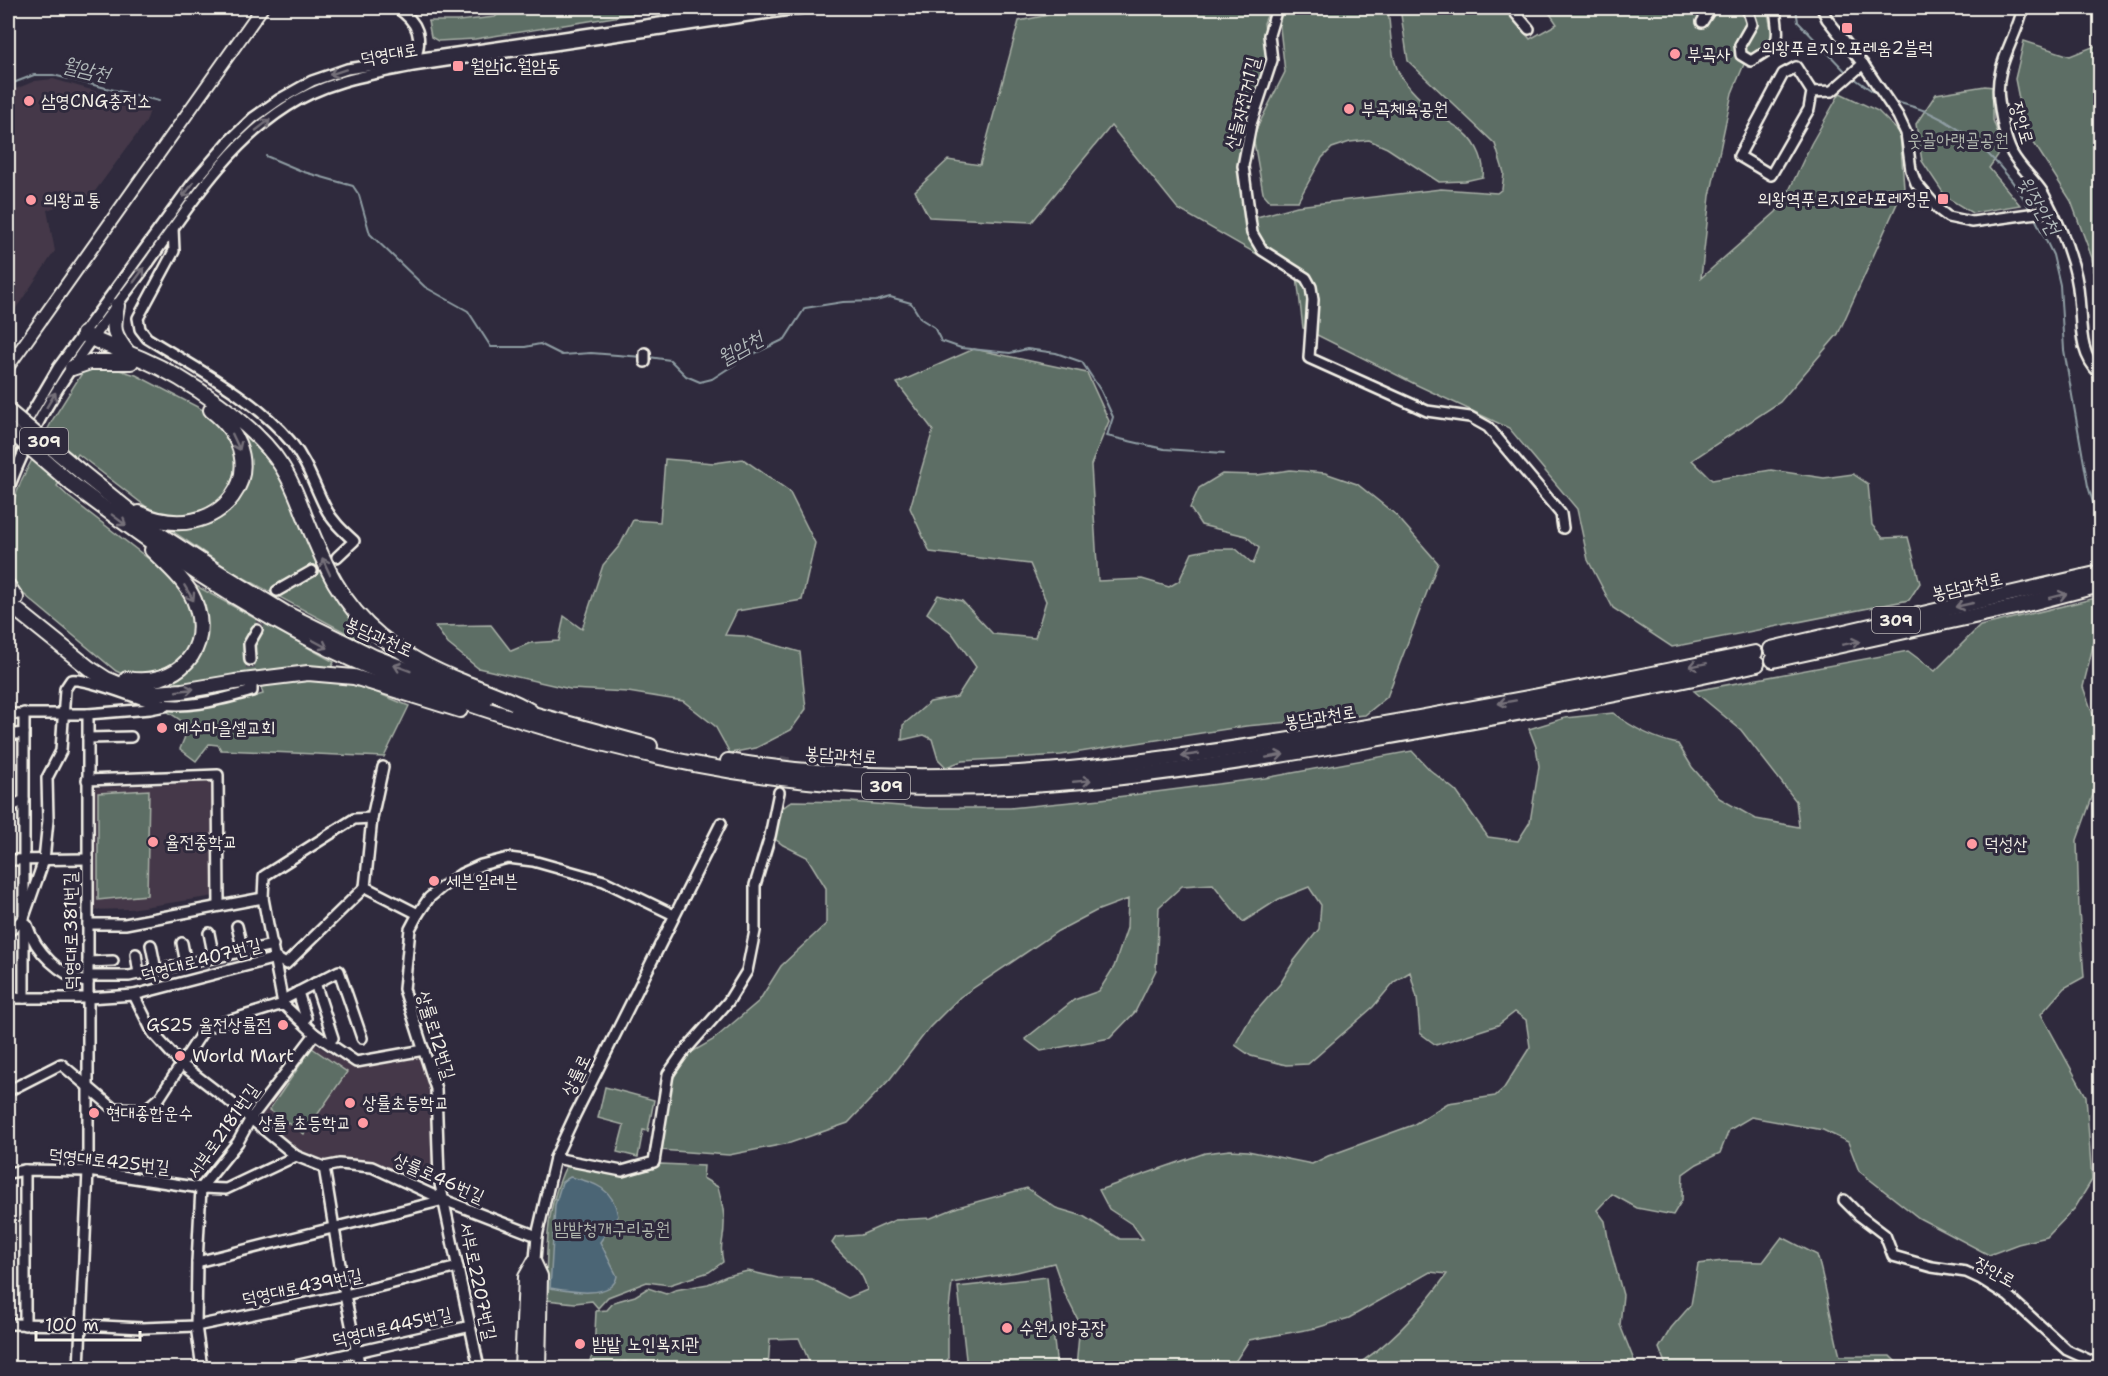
<svg xmlns="http://www.w3.org/2000/svg" width="2108" height="1376" font-family="'Shantell Sans','Poor Story',sans-serif">
<rect width="100%" height="100%" fill="#2f2a3d"/>
<filter id="ink" filterUnits="userSpaceOnUse"><feTurbulence type="fractalNoise" baseFrequency=".0167" numOctaves="2"/><feDisplacementMap in="SourceGraphic" scale="12" xChannelSelector="R" yChannelSelector="G"/><feConvolveMatrix kernelMatrix="1 2 1 2 8 2 1 2 1" color-interpolation-filters="sRGB"/></filter>
<g filter="url(#ink)">
<!-- built -->
<g fill="#443948">
<path d="M53 79 151 107 146 122 93 194 47 210 55 251 8 320V92L35 81Z"/>
<path d="M213 782 215 896 130 909 91 910V788Z"/>
<path d="M312 1043 354 1067 420 1053 433 1094 437 1166 431 1177 419 1181 373 1163 351 1158 315 1161 270 1130 261 1112Z"/>
</g>
<!-- green -->
<g fill="#5d6e65" stroke="#a8b0a6" stroke-width="1.5">
<path d="M505 8H671L475 39 438 41 431 37 428 21H458L495 17Z"/>
<path d="M1082 8H1270L1264 23 1269 60 1248 120 1239 169 1253 218 1297 206 1441 189 1497 193 1502 189 1504 173 1495 144 1408 61 1400 8H1504L1530 39 1557 24 1546 8H1767L1773 40 1747 57 1732 93 1710 196 1701 278 1776 212 1786 197 1811 144 1840 93 1878 111 1900 133 1904 188 1838 334 1780 402 1692 460 1712 480 1771 470 1824 478 1853 474 1868 484 1872 525 1883 538 1908 537 1920 583 1909 600 1672 647 1613 608 1588 560 1577 509 1509 428 1419 386 1303 328 1297 277 1178 209 1111 126 1032 222 929 217 915 191 948 160 980 165 1019 21Z"/>
<path d="M1283 8H1391L1388 10C1391 31 1390 60 1402 78 1411 91 1425 104 1437 114 1443 119 1450 122 1457 127 1474 138 1485 157 1483 177L1465 181 1439 182 1387 148 1369 140 1350 142 1332 148 1322 158 1298 201H1270L1263 193 1253 136 1285 72 1279 19Z"/>
<path d="M2024 41 2070 56 2100 44V314L2092 258 2071 201 2025 129 2015 79Z"/>
<path d="M1985 86 1993 87V120L2003 148 1989 168 2020 205 1972 213 1946 197 1922 161 1916 124 1936 94Z"/>
<path d="M974 349 1087 373 1109 421 1091 465 1098 581 1142 579 1169 587 1179 581 1192 553 1211 549H1236L1253 564 1259 548 1246 536 1201 525 1190 508 1199 488 1222 474 1257 475 1290 470 1325 473 1357 484 1396 515 1438 563 1387 697 1365 715 1246 726 1061 755 962 761 946 767 938 759 932 739 924 735 902 740 903 725 930 702 957 697 976 667 952 633 927 613 938 595 962 601 993 634 1035 638 1046 601 1030 564 930 552 910 508 933 430 897 383Z"/>
<path d="M90 369 119 370 136 375 211 414 232 442 237 458 236 481 219 508 171 519 153 512 78 454 57 486 70 498 172 577 187 595 193 610 194 643 173 671 129 677 116 671 20 591 8 577V515L22 479 53 419 82 373Z"/>
<path d="M225 415 258 443 281 474 372 637 367 644 233 572 165 526C174 527 185 530 193 529 228 524 259 488 245 451 241 439 232 427 225 415Z"/>
<path d="M665 459 714 463 743 459 789 491 815 543 802 600 737 611 725 635 744 636 800 652 806 709 791 730 756 748 730 753 715 726 683 701 628 692 570 689 478 668 448 644 435 626 491 625 511 651 530 643 559 641 564 616 582 629 603 565 620 545 633 520 660 522Z"/>
<path d="M191 583 334 662 329 671C266 660 206 690 144 686 156 682 169 679 180 674 203 663 212 631 204 608 201 599 196 591 191 583Z"/>
<path d="M2096 598 2097 630 2083 687 2100 734V775L2077 840 2079 910 2084 977 2064 988 2041 1014 2086 1096 2092 1180 2075 1208 2047 1237 2018 1244 1989 1255 1919 1218 1859 1171 1848 1142 1823 1130 1751 1117 1729 1130 1720 1153 1697 1164 1683 1174 1682 1200 1673 1215 1637 1208 1612 1194 1597 1210 1605 1221 1609 1244 1623 1295 1620 1325 1637 1368H1352C1391 1344 1421 1311 1447 1274L1430 1272 1349 1318 1316 1328 1249 1340 1231 1368H1076L1080 1324 1064 1292 1054 1263 1017 1272 952 1283 948 1317V1359L941 1368H812L799 1338 770 1339 768 1368H654L625 1362 597 1367 590 1360 594 1353 596 1311 607 1310 614 1302 635 1296 648 1288 666 1294 675 1290 708 1284 727 1276 748 1271 778 1278 812 1279 848 1298 867 1290C862 1266 846 1262 832 1243L836 1237 861 1235 895 1220 931 1218 958 1207 1027 1188 1056 1208 1083 1216 1120 1239H1143L1133 1225 1109 1209 1099 1190 1205 1153 1230 1150 1248 1151 1312 1164 1328 1156 1413 1125 1448 1103 1495 1096 1504 1088 1530 1047 1526 1020 1515 1012 1498 1025 1436 1045 1420 1033 1417 998 1410 972 1394 982 1373 1007 1308 1064 1286 1065 1251 1056 1235 1045 1251 1017 1280 984 1294 961 1319 929 1321 905 1309 887 1279 899 1243 922 1213 884 1182 886 1159 907 1156 970 1135 1012 1110 1038 1041 1051 1025 1039 1074 1000 1099 991 1114 967 1127 928 1128 899 1096 911 1058 931 960 997 930 1027 890 1079 848 1123 790 1143 729 1155 660 1150 668 1089 685 1056 713 1040 759 1001 781 966 826 924V888L807 857 783 845 775 839 780 810 792 801 850 802 926 808H1010L1101 799 1265 778 1412 751 1430 770 1456 791 1488 837 1518 841 1530 822 1539 766 1536 747 1529 729 1565 718 1613 713C1633 728 1654 739 1678 744L1692 767 1719 798 1756 819 1799 827 1796 801 1741 730 1694 691 1908 651 1935 671 1980 626Z"/>
<path d="M307 678 343 682 375 692 409 706 384 757 221 750 218 745 209 744 196 761 180 749 188 729 179 719 165 710C201 709 228 705 263 694L260 684Z"/>
<path d="M149 790 147 895 98 900V793Z"/>
<path d="M312 1048 347 1072 304 1134 269 1110Z"/>
<path d="M605 1087 654 1100 648 1131 643 1130 638 1157 617 1152 624 1125 598 1118Z"/>
<path d="M570 1158 626 1168 661 1164 704 1166 703 1178 718 1187C721 1199 725 1212 724 1225 724 1242 719 1243 723 1262L709 1272 669 1285 647 1282 608 1297 598 1308 592 1301 575 1303 546 1300C547 1246 544 1207 570 1158Z"/>
<path d="M1782 1237 1817 1255C1827 1288 1831 1322 1840 1356H1890L1902 1368H1667L1659 1348 1671 1328 1691 1305 1698 1264 1723 1261 1763 1262Z"/>
<path d="M1047 1277 1057 1368H967L958 1287Z"/>
</g>
<!-- water -->
<path fill="#4c6575" stroke="#8f9da3" stroke-width="1.5" d="M570 1177C595 1182 614 1189 618 1216L600 1242 617 1276C613 1300 567 1291 550 1288L555 1205 562 1182Z"/>
<g fill="none" stroke-linecap="round" stroke-linejoin="round">
<!-- stream -->
<g stroke="#8f9da3" stroke-width="2">
<path d="M1796 8 1798 22 1847 73"/>
<path d="M1851 76 1881 97"/>
<path d="M8 85 34 75H53L159 101"/>
<path d="M1892 101C1904 104 1916 107 1928 112 1971 131 2009 170 2031 211"/>
<path d="M266 156 304 172 353 186 359 195 370 234 425 287 468 311 491 347H525L540 344 562 355 591 353 643 357"/>
<path d="M2034 216 2053 255 2060 285 2064 350 2088 486 2098 519 2100 521"/>
<path d="M649 357 670 360 686 376 700 382 712 379 743 359 785 339 805 308 843 302 876 301 890 297 911 303 921 319 934 327 941 341 961 348 1010 353 1027 349 1056 353 1082 362 1101 391 1113 417 1107 436 1164 449 1224 453"/>
</g>
<!-- minor-tunnel -->
<g stroke="#4d4857" stroke-width="9" stroke-dasharray="9 4.5" stroke-linecap="butt">
<path d="M257 630 277 591"/>
<path d="M250 660 252 685"/>
<path d="M779 792 786 755"/>
</g>
<defs>
<g id="minor">
<path d="M397 8C418 22 424 37 414 62"/>
<path d="M1277 8 1269 35 1272 60 1251 124 1243 166 1252 233 1262 250 1306 278 1311 287 1313 300 1309 358 1427 411 1470 417 1488 427 1561 514 1563 528"/>
<path d="M1511 8 1529 29"/>
<path d="M1747 8 1752 24 1740 45 1741 55 1751 61C1782 42 1779 43 1775 8"/>
<path d="M1822 8 1827 19 1863 64 1898 116 1906 133 1911 170 1916 183 1939 210 1948 217 1972 222 2051 211"/>
<path d="M2023 8C2016 39 1994 66 1999 100 2001 118 2004 137 2012 153 2020 168 2034 179 2043 193 2053 212 2063 232 2069 252 2074 266 2078 282 2079 297 2082 325 2078 353 2100 374"/>
<path d="M1702 22 1711 8"/>
<path d="M1812 92 1809 109 1771 175 1739 156 1783 74 1796 67 1812 92 1832 91 1863 64"/>
<path d="M173 228 174 251 138 318 140 329 147 338C195 368 255 398 291 442 308 464 313 483 325 507 332 521 343 531 354 541L337 557"/>
<path d="M645 362V353"/>
<path d="M8 453 58 368 192 184 230 140 253 118 280 99 312 81 347 69 761 8"/>
<path d="M8 490C18 464 30 437 44 412 74 359 113 311 149 262 189 206 228 144 288 106 326 81 368 75 413 66L803 8"/>
<path d="M277 591 312 571"/>
<path d="M250 660 249 644 257 630"/>
<path d="M24 713V998"/>
<path d="M8 714H88V1171L79 1368"/>
<path d="M88 714 150 709 165 706"/>
<path d="M8 735 24 733"/>
<path d="M88 738 131 737"/>
<path d="M87 780 218 775 219 906"/>
<path d="M8 808 24 800"/>
<path d="M8 860 87 859"/>
<path d="M365 887 372 818 383 767"/>
<path d="M88 924H125L263 898"/>
<path d="M27 925C36 953 60 975 88 983"/>
<path d="M237 926 243 951"/>
<path d="M8 932 16 926 24 917 44 860 48 820 47 778 61 751 65 689 71 680C87 678 132 697 151 702 186 710 219 700 252 691V686"/>
<path d="M209 933 214 958"/>
<path d="M182 943 186 964"/>
<path d="M151 945 156 970"/>
<path d="M136 954 139 974"/>
<path d="M88 962 113 961"/>
<path d="M88 976H129L273 945"/>
<path d="M315 983 333 1038"/>
<path d="M298 992 306 1018"/>
<path d="M134 995 153 1033 181 1064 228 1100 296 1156"/>
<path d="M8 998H88L134 995 276 958 286 964 365 887 418 914"/>
<path d="M283 1000 339 971 362 1038"/>
<path d="M283 1004 263 898 264 876 354 819 372 818"/>
<path d="M8 1091 61 1064 113 1108 146 1109 160 1097 205 1028 283 1004 315 1034 356 1062 424 1050"/>
<path d="M555 1158 622 1171 654 1162 668 1074 682 1054 728 1002 747 971 755 931V885L770 836 779 792"/>
<path d="M324 1167 339 1164 372 1167 444 1200 537 1236"/>
<path d="M324 1167 345 1295 360 1368"/>
<path d="M8 1173 25 1170 88 1171 201 1188 226 1189 296 1156 324 1167"/>
<path d="M1844 1200 1860 1216 1885 1235 1893 1256 1932 1267 1966 1272 1981 1279 2008 1296 2067 1350 2100 1365"/>
<path d="M197 1262 444 1200"/>
<path d="M8 1324 82 1325 142 1328 196 1326 345 1295 458 1267"/>
<path d="M25 1325V1170"/>
<path d="M530 1364 532 1295 537 1236 555 1158 575 1115 721 823"/>
<path d="M202 1368 196 1326 197 1262 201 1188 238 1142 251 1118 315 1034"/>
<path d="M286 1368 471 1326"/>
<path d="M479 1368 439 1179 436 1089 404 989 410 929 418 914 429 898 442 887 461 874 481 865 508 858 533 861 604 881 674 915"/>
</g>
<g id="major">
<path d="M534 1261 541 1276 539 1368"/>
<path d="M521 1368 525 1277 534 1261"/>
</g>
<g id="highway">
<path d="M117 306C112 329 113 334 128 353"/>
<path d="M84 334C102 345 122 350 142 359 186 378 255 424 281 465 291 480 298 498 304 514 323 561 339 603 380 636 404 655 435 671 463 682 485 691 509 698 530 711"/>
<path d="M72 368 90 362H131"/>
<path d="M81 472 153 530 213 569 285 613 374 657 485 700"/>
<path d="M72 484C155 547 240 605 334 651 383 675 431 691 482 708 603 748 727 777 855 785 1029 797 1203 769 1374 739 1502 716 1630 693 1757 664"/>
<path d="M139 513C218 550 284 467 211 410"/>
<path d="M8 586 16 598"/>
<path d="M8 603 89 668 106 679 130 689 156 693 182 691 235 682 308 673 354 677 460 710"/>
<path d="M1771 649 2100 573"/>
<path d="M1773 660 2015 607 2100 585"/>
<path d="M127 679C176 688 215 650 194 600 186 581 167 565 152 550"/>
<path d="M518 710 650 746"/>
<path d="M728 761C924 794 1114 768 1309 737 1458 712 1607 684 1755 653"/>
</g>
</defs>
<!-- minor casing -->
<use href="#minor" stroke="#f4f1e8" stroke-width="14"/>
<!-- major casing -->
<use href="#major" stroke="#f4f1e8" stroke-width="16"/>
<!-- highway casing -->
<use href="#highway" stroke="#f4f1e8" stroke-width="18"/>
<!-- minor -->
<use href="#minor" stroke="#2f2a3d" stroke-width="9"/>
<!-- major -->
<use href="#major" stroke="#2f2a3d" stroke-width="12"/>
<!-- highway -->
<use href="#highway" stroke="#2f2a3d" stroke-width="14"/>
<!-- rail -->
<g stroke="#f4f1e8" stroke-width="2">
<path d="M8 356 254 8"/>
<path d="M8 378 270 8"/>
</g>
<defs>
<g id="highway-bridge">
<path d="M8 411 81 472"/>
<path d="M8 429 72 484"/>
</g>
</defs>
<!-- highway-bridge casing -->
<use href="#highway-bridge" stroke="#f4f1e8" stroke-width="18" stroke-linecap="butt"/>
<!-- highway-bridge -->
<use href="#highway-bridge" stroke="#2f2a3d" stroke-width="14"/>
</g>
<!-- one-way arrows -->
<defs><path id="oneway-shaft" d="M-6 0H5M1.5-3L5.5 0L1.5 3" fill="none" stroke-width="1.6" stroke-linecap="round" stroke-linejoin="round" transform="scale(1.5)"/></defs>
<g stroke="#747079">
<use href="#oneway-shaft" transform="translate(338 72) rotate(162)"/>
<use href="#oneway-shaft" transform="translate(263 125) rotate(-38)"/>
<use href="#oneway-shaft" transform="translate(188 190) rotate(127)"/>
<use href="#oneway-shaft" transform="translate(139 275) rotate(-54)"/>
<use href="#oneway-shaft" transform="translate(51 400) rotate(-59)"/>
<use href="#oneway-shaft" transform="translate(236 442) rotate(65)"/>
<use href="#oneway-shaft" transform="translate(119 520) rotate(37)"/>
<use href="#oneway-shaft" transform="translate(326 566) rotate(-115)"/>
<use href="#oneway-shaft" transform="translate(189 593) rotate(59)"/>
<use href="#oneway-shaft" transform="translate(2058 596) rotate(-14)"/>
<use href="#oneway-shaft" transform="translate(1964 605) rotate(167)"/>
<use href="#oneway-shaft" transform="translate(1851 643) rotate(-12)"/>
<use href="#oneway-shaft" transform="translate(320 644) rotate(28)"/>
<use href="#oneway-shaft" transform="translate(1698 665) rotate(168)"/>
<use href="#oneway-shaft" transform="translate(402 668) rotate(-159)"/>
<use href="#oneway-shaft" transform="translate(185 690) rotate(-8)"/>
<use href="#oneway-shaft" transform="translate(1507 702) rotate(170)"/>
<use href="#oneway-shaft" transform="translate(1190 755) rotate(172)"/>
<use href="#oneway-shaft" transform="translate(1275 756) rotate(-10)"/>
<use href="#oneway-shaft" transform="translate(1082 781) rotate(-5)"/>
</g>
</g>
<!-- markers -->
<g fill="#ff9aa2" stroke="#2f2a3d" stroke-width="2">
<rect x="1841" y="22" width="12" height="12" rx="3"/>
<circle cx="1675" cy="54" r="6"/>
<rect x="452" y="60" width="12" height="12" rx="3"/>
<circle cx="29" cy="101" r="6"/>
<circle cx="1349" cy="109" r="6"/>
<rect x="1937" y="193" width="12" height="12" rx="3"/>
<circle cx="31" cy="200" r="6"/>
<circle cx="162" cy="728" r="6"/>
<circle cx="153" cy="842" r="6"/>
<circle cx="1972" cy="844" r="6"/>
<circle cx="434" cy="881" r="6"/>
<circle cx="283" cy="1025" r="6"/>
<circle cx="180" cy="1056" r="6"/>
<circle cx="350" cy="1103" r="6"/>
<circle cx="94" cy="1113" r="6"/>
<circle cx="363" cy="1123" r="6"/>
<circle cx="1007" cy="1328" r="6"/>
<circle cx="580" cy="1344" r="6"/>
</g>
<g text-anchor="middle" dominant-baseline="central" stroke-width="6" stroke-linejoin="round" paint-order="stroke">
<!-- shield labels -->
<g fill="#2f2a3d" stroke="#b9b5b5" stroke-width="1.5">
<rect x="20" y="428" width="48" height="26" rx="4.5"/>
<rect x="1872" y="607" width="48" height="26" rx="4.5"/>
<rect x="862" y="773" width="48" height="26" rx="4.5"/>
</g>
<g font-size="16" font-weight="bold" fill="#f4f1e8">
<text x="44" y="441">309</text>
<text x="1896" y="620">309</text>
<text x="886" y="786">309</text>
</g>
<!-- poi labels -->
<g font-size="18" fill="#f4f1e8" stroke="#2f2a3d" text-anchor="start">
<text x="1847" y="48" text-anchor="middle">의왕푸르지오포레움2블럭</text>
<text x="1687" y="54">부곡사</text>
<text x="470" y="66">월암ic.월암동</text>
<text x="41" y="101">삼영CNG충전소</text>
<text x="1361" y="109">부곡체육공원</text>
<text x="1931" y="199" text-anchor="end">의왕역푸르지오라포레정문</text>
<text x="43" y="200">의왕교통</text>
<text x="174" y="728">예수마을셀교회</text>
<text x="165" y="842">율전중학교</text>
<text x="1984" y="844">덕성산</text>
<text x="446" y="881">세븐일레븐</text>
<text x="271" y="1025" text-anchor="end">GS25 율전상률점</text>
<text x="192" y="1056">World Mart</text>
<text x="362" y="1103">상률초등학교</text>
<text x="106" y="1113">현대종합운수</text>
<text x="351" y="1123" text-anchor="end">상률 초등학교</text>
<text x="1019" y="1328">수원시양궁장</text>
<text x="592" y="1344">밤밭 노인복지관</text>
</g>
<!-- street labels -->
<g font-size="18" fill="#f4f1e8" stroke="#2f2a3d">
<text transform="translate(389 54) rotate(-10)">덕영대로</text>
<text transform="translate(1242 103) rotate(-76)">산들자전거1길</text>
<text transform="translate(2022 123) rotate(74)">장안로</text>
<text transform="translate(1967 586) rotate(-13)">봉담과천로</text>
<text transform="translate(379 637) rotate(24)">봉담과천로</text>
<text transform="translate(1320 717) rotate(-9)">봉담과천로</text>
<text transform="translate(841 755) rotate(3)">봉담과천로</text>
<text transform="translate(71 931) rotate(-91)">덕영대로381번길</text>
<text transform="translate(201 960) rotate(-15)">덕영대로407번길</text>
<text transform="translate(436 1035) rotate(73)">상률로12번길</text>
<text transform="translate(576 1075) rotate(-64)">상률로</text>
<text transform="translate(223 1131) rotate(-55)">서부로2181번길</text>
<text transform="translate(109 1161) rotate(6)">덕영대로425번길</text>
<text transform="translate(439 1178) rotate(24)">상률로46번길</text>
<text transform="translate(1995 1272) rotate(29)">장안로</text>
<text transform="translate(478 1281) rotate(78)">서부로2207번길</text>
<text transform="translate(302 1287) rotate(-12)">덕영대로439번길</text>
<text transform="translate(392 1327) rotate(-13)">덕영대로445번길</text>
</g>
<!-- park labels -->
<g font-size="18" fill="#b0b6ad" stroke="#2f2a3d">
<text x="1958" y="140">웃골아랫골공원</text>
<text x="612" y="1229">밤밭청개구리공원</text>
</g>
<!-- water labels -->
<g font-size="20" font-style="italic" fill="#b1b9ba" stroke="#2f2a3d">
<text transform="translate(86 69) rotate(13)">월암천</text>
<text transform="translate(2039 205) rotate(59)">윗장안천</text>
<text transform="translate(740 348) rotate(-29)">월암천</text>
</g>
</g>
<!-- margin -->
<rect width="2108" height="1376" fill="none" stroke="#2f2a3d" stroke-width="30"/>
<rect x="15" y="15" width="2078" height="1346" fill="none" stroke="#f4f1e8" stroke-width="2" filter="url(#ink)"/>
<!-- scale -->
<path d="M36 1331v9h104v-9" fill="none" stroke="#f4f1e8" stroke-width="3"/>
<text x="45" y="1331" font-size="18" fill="#f4f1e8" stroke="#2f2a3d" stroke-width="4.5" paint-order="stroke">100 m</text>
</svg>
